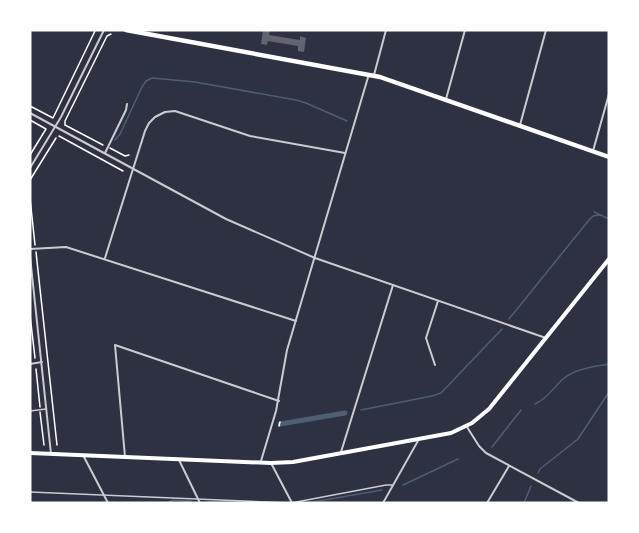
<svg xmlns="http://www.w3.org/2000/svg" width="639" height="533" font-family="Arial,sans-serif">
<rect width="100%" height="100%" fill="#2d3142"/>
<g fill="none" stroke-linecap="round" stroke-linejoin="round">
<!-- stream -->
<g stroke="#4f5d75" stroke-width="1.5">
<path d="M115 140 120 134 142 87 146 81 152 78 195 82 296 100 306 103 347 121"/>
<path d="M594 212 609 219"/>
<path d="M509 319 589 220 593 216 600 215"/>
<path d="M535 404C548 398 552 389 563 379 576 368 594 367 609 364"/>
<path d="M361 410 432 396 441 393 502 329"/>
<path d="M492 447 521 410"/>
<path d="M538 473 540 469 578 439 609 392"/>
<path d="M403 485 458 459"/>
<path d="M208 502 237 503"/>
<path d="M167 503 173 500 191 501"/>
<path d="M307 503 382 490"/>
<path d="M524 503 531 486"/>
</g>
<!-- canal -->
<path stroke="#4f5d75" stroke-width="5" d="M280 424 345 413"/>
</g>
<!-- building -->
<path fill="#626471" d="M263 30 270 31 269 35 300 40V36L306 38 304 52 298 51V46L268 41 267 45 261 44Z"/>
<g fill="none" stroke-linecap="round" stroke-linejoin="round">
<!-- path -->
<g stroke="#fff" stroke-width="1.5">
<path d="M30 106 53 118 95 31"/>
<path d="M30 120 46 129 30 155"/>
<path d="M59 136 123 171"/>
<path d="M103 145 65 125V121L107 36 111 34"/>
<path d="M110 148 125 156 129 155"/>
<path d="M30 180 56 138"/>
<path d="M30 198 35 245"/>
<path d="M36 252 57 445"/>
<path d="M30 315 35 358"/>
<path d="M36 369 40 407"/>
<path d="M40 412 44 445"/>
<path d="M279 426 280 422"/>
</g>
<!-- service -->
<g stroke="#caccd0" stroke-width="1.5">
<path d="M30 411 46 409"/>
<path d="M30 492 291 503 386 485H392"/>
</g>
<!-- minor -->
<g stroke="#caccd0" stroke-width="2">
<path d="M374 75 386 30"/>
<path d="M446 99 465 30"/>
<path d="M30 113 226 219 315 258 546 338"/>
<path d="M520 125 546 30"/>
<path d="M593 151 609 94"/>
<path d="M105 153 126 110 127 104"/>
<path d="M30 168 61 117 104 30"/>
<path d="M30 249 66 247 296 321"/>
<path d="M30 256 51 454"/>
<path d="M105 258 145 131 149 123 155 117 165 112 175 111 250 136 345 153"/>
<path d="M30 364 42 362"/>
<path d="M435 365 426 338 438 301"/>
<path d="M467 427 479 446 486 453 579 503"/>
<path d="M341 452 393 285"/>
<path d="M83 455 108 503"/>
<path d="M125 457 115 345 279 401"/>
<path d="M179 460 200 503"/>
<path d="M261 461 276 411 287 350 369 74"/>
<path d="M271 463 292 503"/>
<path d="M383 503 419 439"/>
<path d="M487 503 509 466"/>
</g>
<!-- primary -->
<path stroke="#fff" stroke-width="4" d="M30 453 271 463 293 462 451 433 472 423 489 409 609 259"/>
<!-- trunk -->
<path stroke="#fff" stroke-width="4.5" d="M126 30 380 77 609 157"/>
</g>
<!-- border -->
<rect width="639" height="533" fill="none" stroke="#ffffff" stroke-width="63"/>
</svg>
